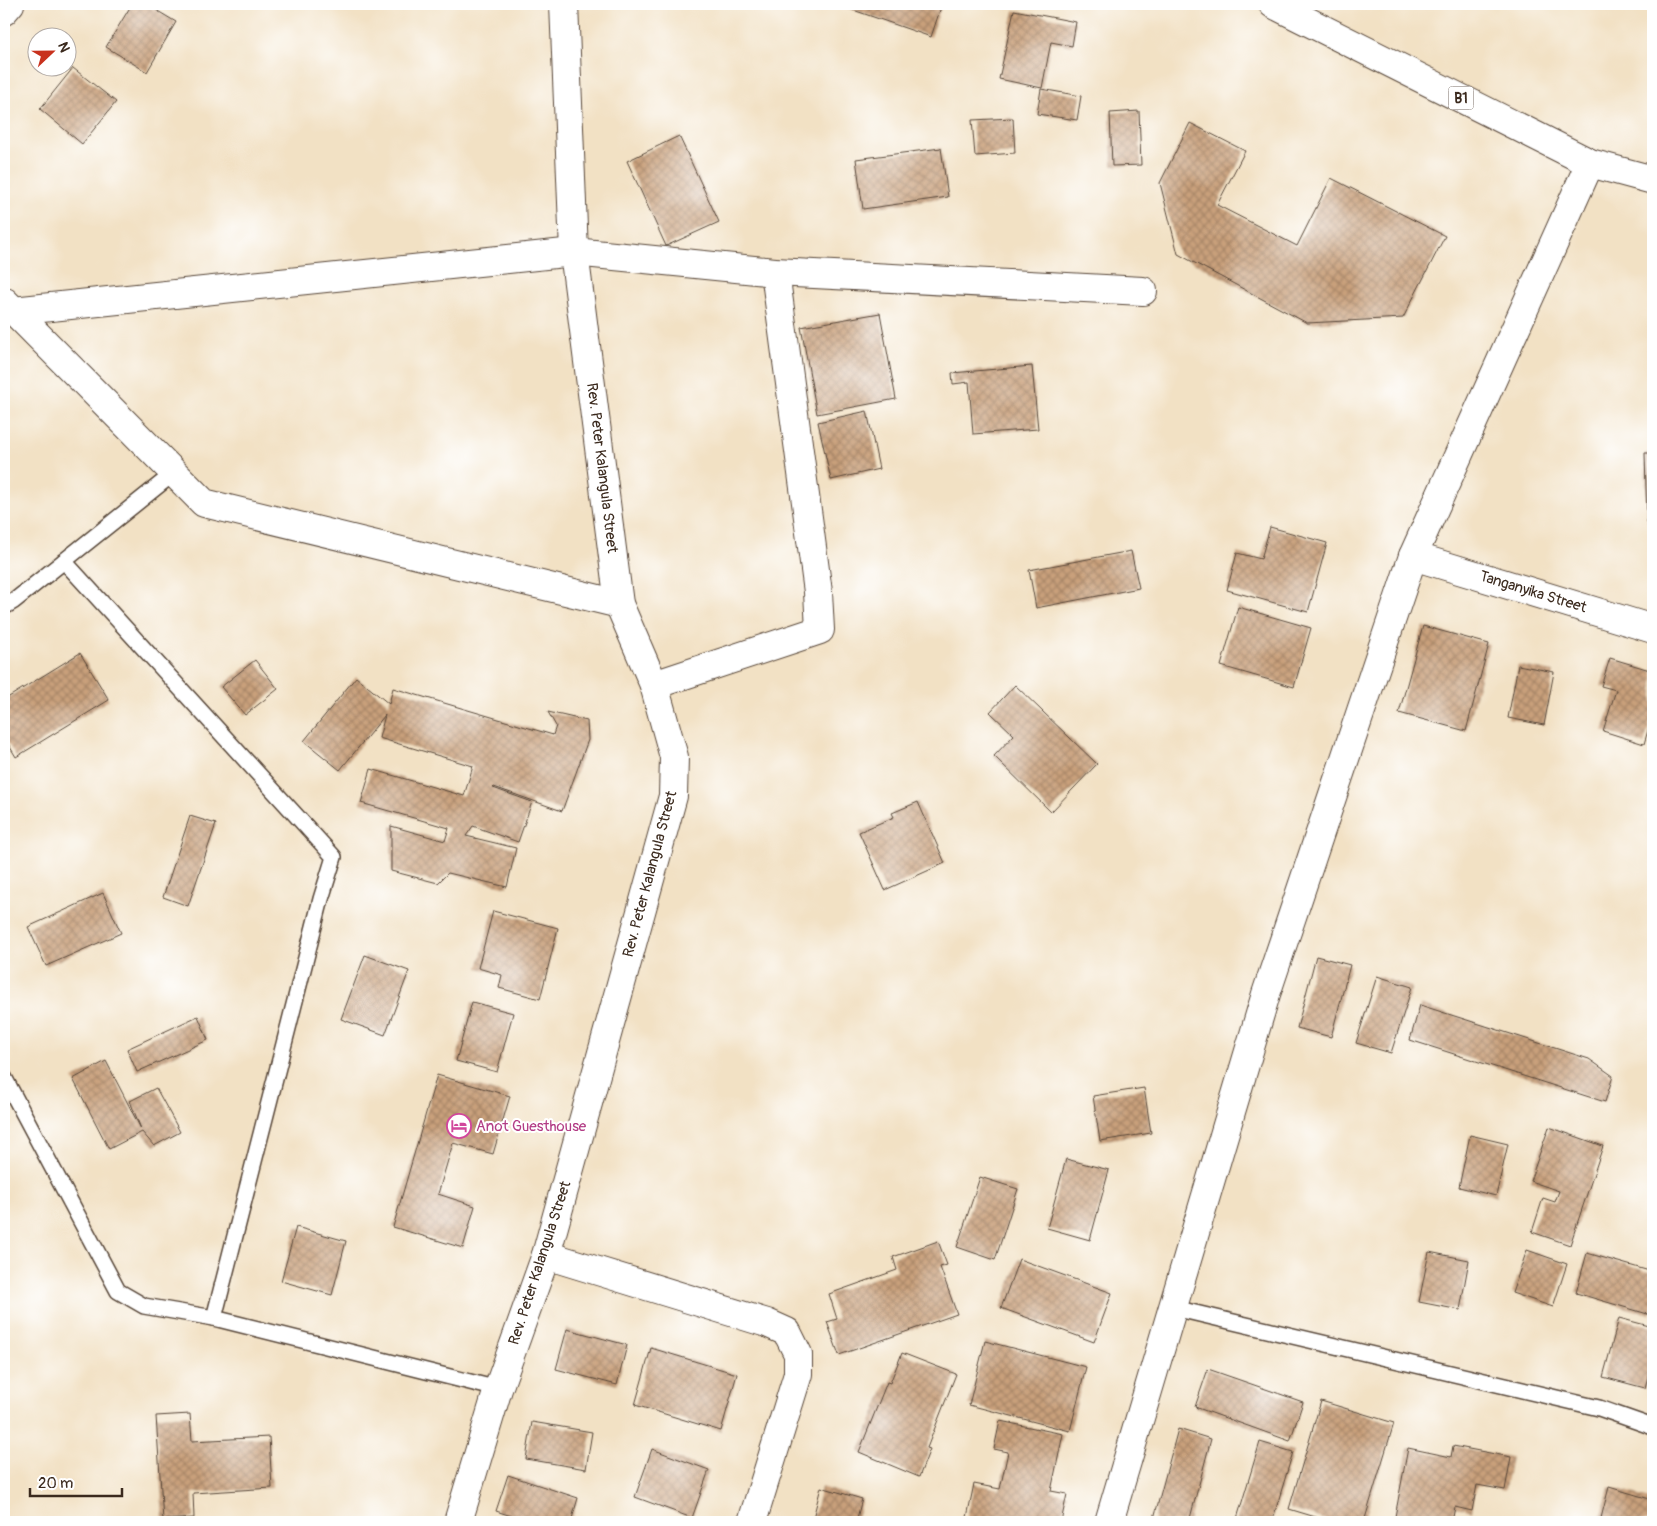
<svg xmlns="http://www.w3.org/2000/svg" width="1657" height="1526" font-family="Pangolin,sans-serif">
<defs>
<pattern id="building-cross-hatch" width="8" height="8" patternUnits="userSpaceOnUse" patternTransform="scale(1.25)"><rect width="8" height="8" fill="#c9a07c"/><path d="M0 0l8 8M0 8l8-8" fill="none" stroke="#a48365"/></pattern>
</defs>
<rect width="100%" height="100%" fill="#fff"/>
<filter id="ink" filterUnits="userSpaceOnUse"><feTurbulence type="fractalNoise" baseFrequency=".02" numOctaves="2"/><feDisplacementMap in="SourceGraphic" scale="10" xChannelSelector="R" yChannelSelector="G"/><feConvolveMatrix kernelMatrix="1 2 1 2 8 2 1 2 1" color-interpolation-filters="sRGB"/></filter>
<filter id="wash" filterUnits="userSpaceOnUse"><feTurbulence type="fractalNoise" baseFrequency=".0096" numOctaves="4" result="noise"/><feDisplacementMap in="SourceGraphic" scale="20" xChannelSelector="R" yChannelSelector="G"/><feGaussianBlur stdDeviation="1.12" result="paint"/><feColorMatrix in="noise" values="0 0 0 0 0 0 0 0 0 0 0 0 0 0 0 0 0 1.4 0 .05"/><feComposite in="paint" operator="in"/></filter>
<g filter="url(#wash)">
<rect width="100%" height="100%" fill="#f2e1c4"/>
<g id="blocks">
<!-- building -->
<g fill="url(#building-cross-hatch)">
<path d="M132 4H146L176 22 147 72 106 47Z"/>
<path d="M836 4H942L931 37Z"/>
<path d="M1014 10 1076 22 1072 46 1051 42 1042 88 999 79Z"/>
<path d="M73 68 116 102 82 144 40 109Z"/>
<path d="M1041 89 1081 96 1077 120 1037 114Z"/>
<path d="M1139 111 1141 165 1112 166 1110 113Z"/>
<path d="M1013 118 1015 153 975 156 972 120Z"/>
<path d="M1190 123 1245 151 1217 205 1297 246 1331 178 1445 236 1403 318 1307 323 1178 254 1160 183Z"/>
<path d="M679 136 719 222 666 246 627 161Z"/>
<path d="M941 148 948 197 863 209 856 159Z"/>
<path d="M880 313 896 399 817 414 801 327Z"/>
<path d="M1032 366 1038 429 973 434 969 382 953 384 952 373Z"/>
<path d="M867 411 879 469 831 480 818 422Z"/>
<path d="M1645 453H1653V522H1647Z"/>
<path d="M1270 527 1327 543 1308 612 1227 590 1237 553 1261 559Z"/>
<path d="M1131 551 1139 588 1036 608 1029 570Z"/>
<path d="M1238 607 1311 628 1294 687 1221 666Z"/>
<path d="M1423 626 1489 644 1466 731 1399 713Z"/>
<path d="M80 653 109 700 16 757 4 737V700Z"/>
<path d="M1610 658 1653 671V713L1644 744 1603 731 1616 690 1601 686Z"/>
<path d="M255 660 278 689 245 715 221 687Z"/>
<path d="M1518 665 1554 672 1544 725 1508 718Z"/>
<path d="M356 677 389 704 393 688 553 735 556 726 548 712 587 721 588 740 562 811 494 787 493 788 532 802 518 842 473 826 466 836 516 848 507 887 448 873 438 883 391 871V826L445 841 449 828 361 803 371 769 464 796 473 766 379 738 385 715 340 770 304 741Z"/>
<path d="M1015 685 1097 764 1051 812 994 756 1014 735 990 712Z"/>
<path d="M918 802 945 863 885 890 859 832 894 817 892 813Z"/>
<path d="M190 816 216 824 188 906 163 897Z"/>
<path d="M103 893 121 933 46 966 28 927Z"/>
<path d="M493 911 558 928 540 999 499 988 502 975 478 968Z"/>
<path d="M365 955 409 971 385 1035 341 1019Z"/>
<path d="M1316 956 1350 965 1331 1037 1297 1028Z"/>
<path d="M1377 976 1412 987 1391 1053 1356 1043Z"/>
<path d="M472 1002 513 1013 497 1072 456 1061Z"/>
<path d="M1420 1005 1589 1059 1613 1076 1605 1102 1410 1040Z"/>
<path d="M198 1016 208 1040 137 1072 127 1049Z"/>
<path d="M106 1061 141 1129 130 1101 156 1088 180 1132 154 1146 142 1132 109 1149 73 1079Z"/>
<path d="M437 1075 510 1096 493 1154 453 1143 438 1194 475 1206 463 1248 393 1227Z"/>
<path d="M1144 1088 1151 1133 1100 1141 1093 1096Z"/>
<path d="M1549 1127 1603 1146 1570 1245 1532 1232 1543 1198 1555 1202 1559 1191 1530 1181Z"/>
<path d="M1470 1135 1508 1144 1496 1196 1459 1187Z"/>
<path d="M1066 1159 1109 1170 1090 1240 1047 1228Z"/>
<path d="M980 1177 1018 1189 995 1260 957 1247Z"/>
<path d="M296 1227 346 1241 332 1295 281 1281Z"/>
<path d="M938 1241 947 1265 940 1267 957 1314 839 1355 827 1322 837 1319 829 1294 897 1270 893 1257Z"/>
<path d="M1527 1250 1567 1264 1553 1307 1512 1293Z"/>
<path d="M1429 1252 1469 1260 1460 1310 1419 1302Z"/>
<path d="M1587 1253 1653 1272V1307L1651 1315 1576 1293Z"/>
<path d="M1019 1259 1112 1293 1094 1342 1001 1308Z"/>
<path d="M1619 1318 1653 1327V1356L1645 1388 1603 1377Z"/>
<path d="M567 1329 627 1345 617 1385 556 1369Z"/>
<path d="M985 1341 1086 1367 1070 1431 969 1405Z"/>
<path d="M651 1348 737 1374 721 1431 635 1405Z"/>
<path d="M902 1353 956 1374 927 1448 930 1449 919 1477 859 1452 887 1382 890 1383Z"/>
<path d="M1208 1369 1303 1402 1290 1441 1195 1407Z"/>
<path d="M1321 1401 1394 1423 1364 1522H1332L1289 1509Z"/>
<path d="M190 1414 192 1441 269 1437 272 1488 193 1493 194 1518 163 1520 156 1416Z"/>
<path d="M1000 1421 1063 1434 1051 1491 1067 1494 1061 1522H966L974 1484 1000 1489 1008 1452 994 1449Z"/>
<path d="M532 1422 592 1432 586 1469 526 1459Z"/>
<path d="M1178 1429 1211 1439 1189 1522H1153Z"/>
<path d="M1260 1442 1293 1452 1272 1522H1236Z"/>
<path d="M1453 1446 1511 1457 1505 1490 1477 1485 1472 1511 1455 1507 1452 1522H1394L1408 1448 1451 1457Z"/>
<path d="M652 1449 709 1470 692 1518 635 1497Z"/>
<path d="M508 1475 578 1498 571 1522H530L496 1511Z"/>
<path d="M821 1487 862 1499 856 1522H812Z"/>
<path d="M1609 1487 1653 1500V1522H1600Z"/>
</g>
</g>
</g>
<g filter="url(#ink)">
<use href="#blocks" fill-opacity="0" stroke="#564537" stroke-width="1"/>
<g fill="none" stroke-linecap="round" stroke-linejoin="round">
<defs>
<g id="lane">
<path d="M64 561 334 857 321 899 214 1318 498 1389"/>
<path d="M4 607 14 601 174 473"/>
<path d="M4 1077 118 1291 144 1306 214 1318"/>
<path d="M1174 1308 1599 1408 1653 1427"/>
</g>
<g id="street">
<path d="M4 11 10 4"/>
<path d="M5 302 204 503 619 604"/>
<path d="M13 311 574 252 775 272 1143 291"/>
<path d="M1413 556 1653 629"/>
<path d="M654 685 820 630 818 592 775 272"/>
<path d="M546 1255 767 1323 787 1332 798 1354V1374L752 1522"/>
<path d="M458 1522 498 1389 546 1255 673 796 674 757 654 685 619 604 574 252 564 4"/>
</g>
<path id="secondary" d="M1109 1522 1266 994 1413 556 1590 163"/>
<path id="primary" d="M1273 4 1590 163 1653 180"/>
</defs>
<!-- lane casing -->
<use href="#lane" stroke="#564537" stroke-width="18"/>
<!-- street casing -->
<use href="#street" stroke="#564537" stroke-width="30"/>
<!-- secondary casing -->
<use href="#secondary" stroke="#564537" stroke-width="30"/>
<!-- primary casing -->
<use href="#primary" stroke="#564537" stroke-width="30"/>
<!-- lane -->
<use href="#lane" stroke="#fff" stroke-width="15"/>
<!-- street -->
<use href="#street" stroke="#fff" stroke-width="28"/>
<!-- secondary -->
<use href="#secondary" stroke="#fff" stroke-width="28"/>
<!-- primary -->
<use href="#primary" stroke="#fff" stroke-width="28"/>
</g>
</g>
<!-- icons -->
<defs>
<symbol id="hotel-ring" viewBox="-11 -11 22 22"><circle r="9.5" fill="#fff" stroke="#d1479c" stroke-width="1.5"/><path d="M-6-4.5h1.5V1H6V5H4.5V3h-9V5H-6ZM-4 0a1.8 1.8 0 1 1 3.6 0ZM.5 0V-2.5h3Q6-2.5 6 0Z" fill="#d1479c"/></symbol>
</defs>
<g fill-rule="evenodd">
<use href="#hotel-ring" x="445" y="1112" width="28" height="28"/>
</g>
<g text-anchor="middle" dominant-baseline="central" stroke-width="4" stroke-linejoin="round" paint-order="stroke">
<!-- shield labels -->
<rect fill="#fff" stroke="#766a62" stroke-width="1" x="1448.5" y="86.5" width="25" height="23" rx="4"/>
<g font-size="14" font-weight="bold" fill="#3b2a1e">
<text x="1461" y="98">B1</text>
</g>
<!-- street labels -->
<g font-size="15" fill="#3b2a1e" stroke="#fff">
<text transform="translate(602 468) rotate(83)">Rev. Peter Kalangula Street</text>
<text transform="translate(1533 592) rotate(17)">Tanganyika Street</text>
<text transform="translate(650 874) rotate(-75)">Rev. Peter Kalangula Street</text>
<text transform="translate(540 1263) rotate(-72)">Rev. Peter Kalangula Street</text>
</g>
<!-- hotel labels -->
<g font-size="15" fill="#b23c85" stroke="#fff" text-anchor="start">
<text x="476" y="1126">Anot Guesthouse</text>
</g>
</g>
<!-- margin -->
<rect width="1657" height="1526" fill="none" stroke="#fff" stroke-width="20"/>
<!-- north arrow -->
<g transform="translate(52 52) rotate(68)"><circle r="24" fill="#ffffff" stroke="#b1aaa5"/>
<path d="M0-4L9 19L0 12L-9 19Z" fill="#c8321e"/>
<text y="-8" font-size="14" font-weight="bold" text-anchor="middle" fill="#3b2a1e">N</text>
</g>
<!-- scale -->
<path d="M30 1488v8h92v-8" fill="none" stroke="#3b2a1e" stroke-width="2.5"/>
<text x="38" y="1488" font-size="15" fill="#3b2a1e" stroke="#ffffff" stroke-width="4" paint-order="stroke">20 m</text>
</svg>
